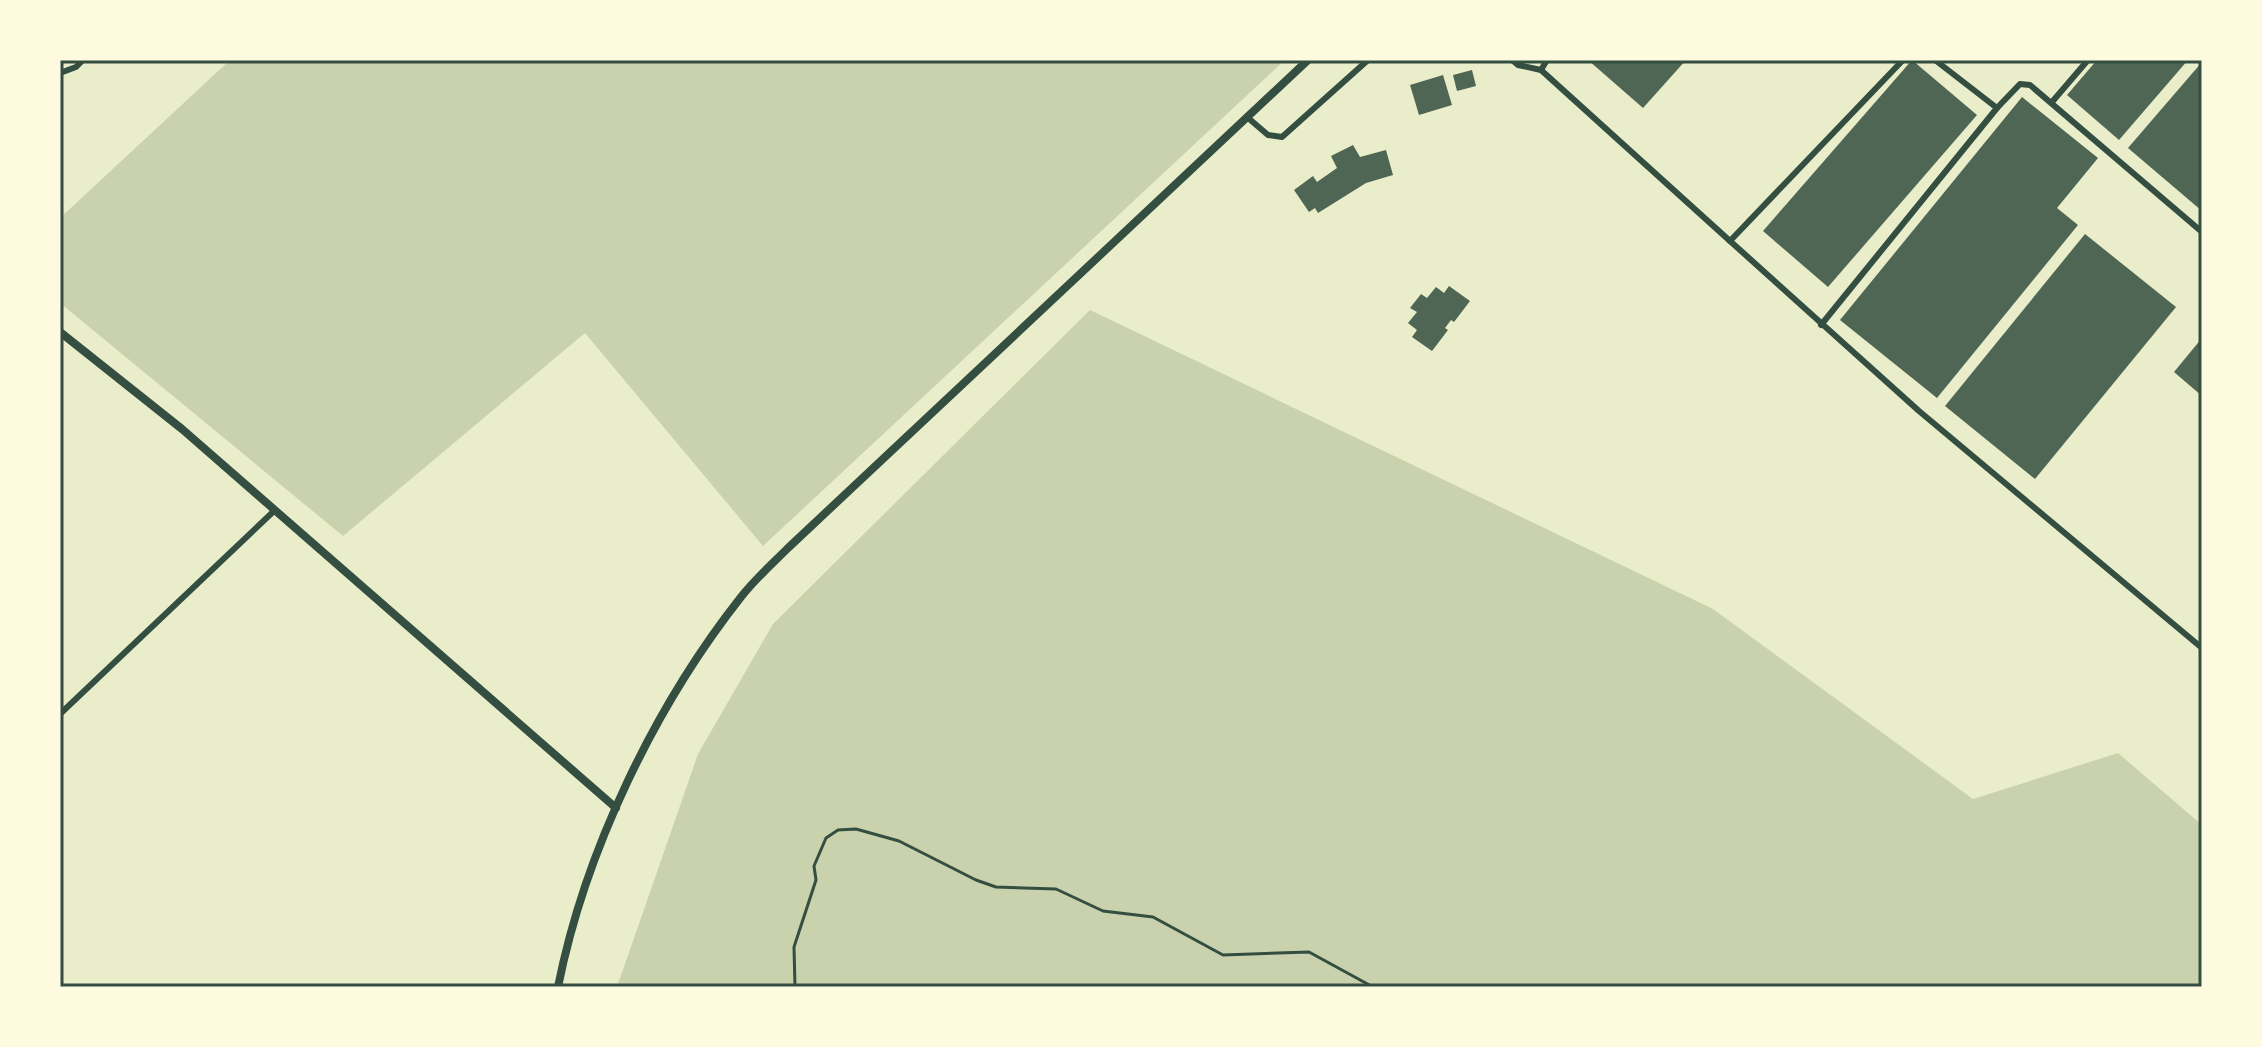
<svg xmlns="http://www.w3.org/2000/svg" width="2262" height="1047" font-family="'Open Sans',sans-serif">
<rect width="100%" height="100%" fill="#e9edc9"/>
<!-- green -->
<g fill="#cad2ad">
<path d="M230 60H1285L763 546 585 333 343 536 60 303V218Z"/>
<path d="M1090 310 1713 609 1973 799 2118 753 2202 825V987H617L698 754 773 624Z"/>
</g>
<!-- building -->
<g fill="#4f6655">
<path d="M1588 60H1686L1643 108Z"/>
<path d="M1912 60 1977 115 1828 287 1763 231Z"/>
<path d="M2097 60H2188L2119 140 2067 95Z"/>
<path d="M2202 62V211L2128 148Z"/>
<path d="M1472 70 1476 86 1457 91 1453 75Z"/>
<path d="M1443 75 1452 105 1419 115 1410 85Z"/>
<path d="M2022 97 2098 158 2057 208 2078 225 1937 398 1840 320Z"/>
<path d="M1353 145 1360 157 1386 150 1393 175 1366 183 1318 213 1315 208 1309 212 1294 190 1313 176 1317 182 1337 168 1331 156Z"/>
<path d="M2085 234 2176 307 2035 479 1945 406Z"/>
<path d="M1449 286 1470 301 1454 322 1451 320 1445 328 1448 330 1432 351 1412 337 1417 330 1408 323 1417 312 1410 308 1421 294 1427 298 1436 287 1444 293Z"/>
<path d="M2202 338V396L2174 372Z"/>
</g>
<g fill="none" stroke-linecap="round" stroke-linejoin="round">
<!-- path -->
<path stroke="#344e41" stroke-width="3" d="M795 987 794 947 816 880 814 866 826 838 838 830 856 829 899 841 976 880 996 887 1056 889 1103 911 1153 917 1223 955 1309 952 1373 987"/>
<!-- service -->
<g stroke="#344e41" stroke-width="6">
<path d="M1512 60 1518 65 1541 70"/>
<path d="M1547 60 1541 70 1730 241"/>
<path d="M1903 60 1730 241 1919 411 2202 648"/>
<path d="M1935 60 1997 108 2020 84 2030 85 2202 232"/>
<path d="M60 73 76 67 83 60"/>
<path d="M2052 102 2088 60"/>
<path d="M1247 117 1268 135 1282 137 1368 60"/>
<path d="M1821 325 1997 108"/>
<path d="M60 714 275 510"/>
</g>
<!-- minor -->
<g stroke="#344e41" stroke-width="8">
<path d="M60 332 182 429 616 808"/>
<path d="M558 987C585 851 655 706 741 597 755 579 772 564 788 548L1308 60"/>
</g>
</g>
<!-- border -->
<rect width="2262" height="1047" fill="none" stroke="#fefae0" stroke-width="124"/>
<rect x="62" y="62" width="2138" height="923" fill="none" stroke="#344e41" stroke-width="3"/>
</svg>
